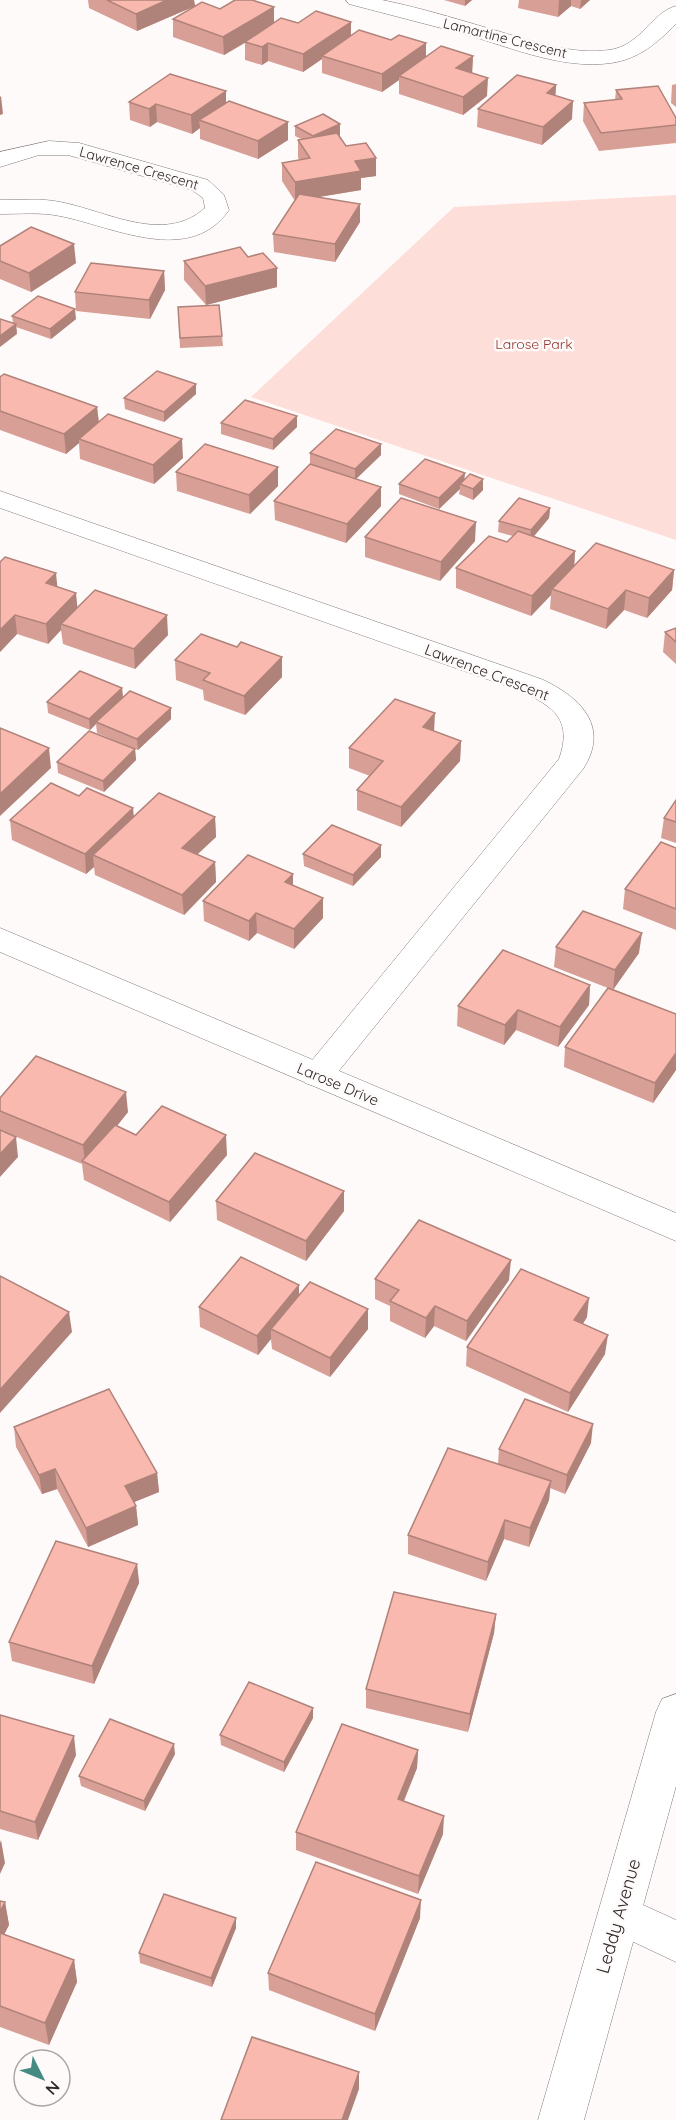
<svg xmlns="http://www.w3.org/2000/svg" width="676" height="2120" font-family="Quicksand,sans-serif">
<rect width="100%" height="100%" fill="#fffafa"/>
<!-- green -->
<path fill="#fdded9" d="M676 195V540L251 397 454 207Z"/>
<g fill="none" stroke-linecap="round" stroke-linejoin="round">
<defs>
<g id="street">
<path d="M346 0C357 0 371 0 382 0 422 8 463 21 501 32 535 42 573 55 609 50 641 46 652 12 676 6V24C657 43 639 59 611 63 562 70 510 47 464 34 426 24 387 14 349 4Z"/>
<path d="M49 141 79 143 208 180 224 195 229 210C189 267 112 226 60 216 41 212 20 214 0 214V200C20 200 41 198 60 202 107 211 164 245 205 208L203 198 192 190 68 155H39L0 167V152Z"/>
<path d="M0 491 541 679C579 696 611 726 583 769L329 1083 317 1087 305 1083 300 1075 559 759C573 720 554 707 521 691L0 508Z"/>
<path d="M619 1894 676 1920V1962L604 1928 598 1914 604 1900Z"/>
</g>
<g id="secondary">
<path d="M0 928 676 1213V1241L0 952Z"/>
<path d="M676 1694V1786L584 2120H538L656 1712 662 1699Z"/>
</g>
</defs>
<!-- street casing -->
<use href="#street" stroke="#807a78" stroke-width="1"/>
<!-- secondary casing -->
<use href="#secondary" stroke="#807a78" stroke-width="1"/>
<!-- street -->
<use href="#street" fill="#fff" fill-rule="evenodd"/>
<!-- secondary -->
<use href="#secondary" fill="#fff" fill-rule="evenodd"/>
</g>
<!-- wall -->
<g fill="#d79f96">
<path d="M88 0H194L195 6 137 31 89 8Z"/>
<path d="M444 0H472L465 6Z"/>
<path d="M519 0H590L580 9 571 6 558 17 518 8Z"/>
<path d="M274 7V22L298 23 351 22V36L426 57 473 56 472 74 487 96 463 115 399 94V80L382 92 322 73V59L303 72 268 61 262 65 245 60V43L224 55 173 37V19L220 9Z"/>
<path d="M676 84V107L671 103 672 85Z"/>
<path d="M556 85 555 96 572 119 542 145 477 127 478 109Z"/>
<path d="M616 90 676 118V143L599 151 583 121 584 103 615 100Z"/>
<path d="M226 91V103L288 140 258 159 200 139V128L192 134 157 122 150 127 130 120 129 102Z"/>
<path d="M295 126 340 135H339L346 146 376 176 361 178V190L318 197 360 222 335 262 274 252 273 234 295 201 282 181V163L300 160 298 158V140L301 139 295 136Z"/>
<path d="M0 246 76 263 31 292 0 279Z"/>
<path d="M248 257 277 287 206 305 184 280V261Z"/>
<path d="M164 271 165 290 150 319 76 311 75 292Z"/>
<path d="M178 307 222 336 223 346 180 348Z"/>
<path d="M12 316 76 319 51 339 16 327 17 334 13 323Z"/>
<path d="M0 377 97 407 99 422 183 458 154 484 80 459 79 443 66 454 0 430Z"/>
<path d="M196 384V394L164 422 125 409 124 398Z"/>
<path d="M297 416V427L273 450 221 434V423Z"/>
<path d="M310 453 381 455 356 479 381 487V506L346 543 275 520 274 501 310 464Z"/>
<path d="M278 467V486L250 514 177 491 176 472Z"/>
<path d="M465 479H483V490L473 500 459 494 460 489 439 509 399 494V484Z"/>
<path d="M550 508 549 518 534 536 575 551 574 565 674 570 672 590 647 618 624 610 606 629 550 609 551 595 531 616 456 588V568L507 542 513 536 498 532 499 521Z"/>
<path d="M365 537 475 541 440 581 365 557Z"/>
<path d="M0 562 58 587 77 608 168 635 135 669 63 644 61 630 48 644 17 634 0 652Z"/>
<path d="M676 628V664L663 652 665 632Z"/>
<path d="M175 660 282 677 245 715 204 700 203 690 176 680Z"/>
<path d="M122 688 123 698 171 708V719L138 750 135 749 136 760 104 792 58 773 57 762 123 744 97 733 96 724 90 730 48 713 47 702Z"/>
<path d="M435 731 461 741 460 761 401 827 357 810V790L370 776 349 768V748Z"/>
<path d="M79 796 134 816 215 817 216 837 197 854 215 862 216 882 184 915 95 875 94 867 86 874 12 840 10 820Z"/>
<path d="M676 800V843L661 838 664 818Z"/>
<path d="M381 845V857L353 886 304 866 303 854Z"/>
<path d="M676 848V930L623 909 625 889Z"/>
<path d="M293 874V886L323 918 294 949 257 933 249 941 204 921 203 901Z"/>
<path d="M556 947 639 953 613 989 676 1014V1070L653 1103 564 1067 565 1047 608 988 554 967Z"/>
<path d="M590 985 589 1005 558 1047 516 1030 504 1045 457 1026 458 1006Z"/>
<path d="M0 1098 128 1112 117 1126 136 1135 227 1155 170 1222 84 1180 82 1164 0 1130Z"/>
<path d="M216 1201 344 1211 306 1261 217 1220Z"/>
<path d="M375 1279 509 1280 466 1341 434 1326 425 1338 390 1321V1306L375 1299Z"/>
<path d="M299 1295 368 1329 330 1377 272 1349 271 1339 258 1355 200 1327 199 1307Z"/>
<path d="M587 1317 583 1324 605 1354 568 1412 466 1366 467 1347Z"/>
<path d="M14 1427 157 1473 159 1492 134 1502 136 1506 138 1525 88 1547 57 1489 42 1494 16 1447Z"/>
<path d="M591 1443 565 1494 550 1488 549 1500 529 1547 504 1539 486 1581 408 1554V1535L498 1464 499 1449Z"/>
<path d="M137 1564 139 1583 94 1684 12 1661 9 1642Z"/>
<path d="M496 1614 494 1633 468 1732 366 1708V1689Z"/>
<path d="M0 1715 76 1755 38 1840 0 1829Z"/>
<path d="M313 1718 284 1772 221 1745 220 1735Z"/>
<path d="M418 1750 417 1768 404 1801 443 1834 418 1894 296 1850V1832Z"/>
<path d="M175 1754 145 1811 81 1786 79 1776Z"/>
<path d="M0 1901 5 1902 9 1925 4 1934 74 1960 77 1982 49 2045 0 2027Z"/>
<path d="M236 1918V1928L212 1987 140 1963 139 1953Z"/>
<path d="M420 1918 375 2031 269 1990 268 1973Z"/>
</g>
<!-- shaded-wall -->
<g fill="#af827a">
<path d="M167 0H194L195 6 137 31 136 14Z"/>
<path d="M465 0H472L465 6Z"/>
<path d="M559 0H571V6L558 17Z"/>
<path d="M581 0H590L580 9Z"/>
<path d="M274 7V25L224 55 223 37Z"/>
<path d="M351 22V39L322 56V59L303 72V54Z"/>
<path d="M268 43V61L262 65V47Z"/>
<path d="M426 43V61L399 76V80L382 92V74Z"/>
<path d="M473 56 472 74 456 68Z"/>
<path d="M488 78 487 96 463 115V97Z"/>
<path d="M556 85 555 103 547 93Z"/>
<path d="M226 91V109L199 120 200 128 192 134 191 115Z"/>
<path d="M1 96 3 114 0 115V97Z"/>
<path d="M573 101 572 119 542 145 543 127Z"/>
<path d="M156 104 157 122 150 127 149 109Z"/>
<path d="M288 122V140L258 159V141Z"/>
<path d="M340 124V135L313 146V136Z"/>
<path d="M376 158V176L361 178V190L295 201V182L355 161Z"/>
<path d="M360 204V222L335 262V244Z"/>
<path d="M74 244 76 263 31 292 29 273Z"/>
<path d="M277 268V287L206 305 205 286Z"/>
<path d="M164 271 165 290 150 319 149 300Z"/>
<path d="M75 309 76 319 51 339 50 329Z"/>
<path d="M16 324 17 334 0 347V336Z"/>
<path d="M196 384V394L164 422V412Z"/>
<path d="M97 407 99 426 79 439V443L66 454 64 434Z"/>
<path d="M297 416V427L273 450V439Z"/>
<path d="M182 439 183 458 154 484 153 465Z"/>
<path d="M381 444V455L355 480V469Z"/>
<path d="M278 467V486L250 514 249 495Z"/>
<path d="M465 473 464 484H460V489L439 509V498Z"/>
<path d="M483 479V490L473 500V489Z"/>
<path d="M381 487V506L346 543 347 524Z"/>
<path d="M550 508 549 518 530 541 531 530Z"/>
<path d="M476 522 475 541 440 581 441 562Z"/>
<path d="M575 551 574 571 552 589 551 595 531 616 532 596Z"/>
<path d="M674 570 672 590 647 618 649 598Z"/>
<path d="M56 573 58 593 46 583Z"/>
<path d="M626 590 624 610 606 629 608 609Z"/>
<path d="M76 593 78 613 61 624V630L48 644 46 624Z"/>
<path d="M15 615 17 634 0 652V630Z"/>
<path d="M167 615 168 635 135 669 134 649Z"/>
<path d="M282 657V677L245 715 244 696Z"/>
<path d="M122 688 123 699 96 722V724L90 730 89 719Z"/>
<path d="M171 708V719L138 750 137 739Z"/>
<path d="M435 713 434 733 423 727Z"/>
<path d="M461 741 460 761 401 827V807Z"/>
<path d="M49 748 51 768 0 816V794Z"/>
<path d="M135 749 136 760 104 792 103 781Z"/>
<path d="M133 808 135 828 93 855 94 867 86 874 85 854Z"/>
<path d="M215 817 216 837 183 868 182 848Z"/>
<path d="M381 845V857L353 886V875Z"/>
<path d="M215 862 216 882 184 915 182 895Z"/>
<path d="M293 874V894L285 882Z"/>
<path d="M323 898V918L294 949V929Z"/>
<path d="M256 913 257 933 249 941V921Z"/>
<path d="M642 933 639 953 613 990 615 970Z"/>
<path d="M590 985 589 1005 558 1047 560 1027Z"/>
<path d="M518 1010 516 1030 504 1045 505 1025Z"/>
<path d="M676 1053V1070L653 1103 655 1083Z"/>
<path d="M126 1092 128 1112 87 1163 85 1162 83 1145Z"/>
<path d="M226 1135 227 1155 170 1222 169 1202Z"/>
<path d="M16 1137 18 1157 0 1177V1154Z"/>
<path d="M344 1191V1211L306 1261V1241Z"/>
<path d="M511 1260 509 1280 466 1341 467 1321Z"/>
<path d="M299 1285V1305L271 1329V1339L258 1355 257 1336Z"/>
<path d="M589 1298 587 1317 572 1340 574 1320Z"/>
<path d="M435 1306 434 1326 425 1338 426 1318Z"/>
<path d="M368 1309V1329L330 1377V1358Z"/>
<path d="M69 1312 72 1332 0 1413V1390Z"/>
<path d="M608 1335 605 1354 568 1412 570 1393Z"/>
<path d="M593 1424 591 1443 565 1494 567 1475Z"/>
<path d="M55 1469 57 1489 42 1494 39 1475Z"/>
<path d="M157 1473 159 1492 127 1505 125 1486Z"/>
<path d="M551 1481 549 1500 529 1547 530 1528Z"/>
<path d="M136 1506 138 1525 88 1547 86 1528Z"/>
<path d="M505 1520 504 1539 486 1581 488 1562Z"/>
<path d="M137 1564 139 1583 94 1684 92 1666Z"/>
<path d="M496 1614 494 1633 468 1732 470 1714Z"/>
<path d="M313 1708V1718L284 1772V1762Z"/>
<path d="M74 1736 76 1755 38 1840 35 1822Z"/>
<path d="M174 1744 175 1754 145 1811 144 1801Z"/>
<path d="M418 1750 417 1768 397 1817 398 1799Z"/>
<path d="M444 1816 443 1834 418 1894 419 1876Z"/>
<path d="M1 1840 5 1863 0 1874V1843Z"/>
<path d="M421 1900 420 1918 375 2031V2014Z"/>
<path d="M5 1902 9 1925 0 1943V1912Z"/>
<path d="M236 1918V1928L212 1987 211 1978Z"/>
<path d="M74 1960 77 1982 49 2045 45 2023Z"/>
<path d="M359 2072V2089L348 2120H342Z"/>
</g>
<!-- building -->
<g fill="#fab9af" stroke="#af827a" stroke-width="1.5">
<path d="M107 0H167L136 14Z"/>
<path d="M235 0H252L274 7 223 37 173 19 202 2 220 9Z"/>
<path d="M316 11 351 22 303 54 268 43 262 47 245 42 281 18 298 23Z"/>
<path d="M359 30 391 40 399 35 426 43 382 74 322 56Z"/>
<path d="M441 46 473 56 456 68 488 78 463 97 399 76Z"/>
<path d="M170 74 226 91 191 115 156 104 149 109 129 102Z"/>
<path d="M517 75 556 85 547 93 573 101 543 127 478 109Z"/>
<path d="M658 86 676 118V125L601 133 584 103 622 99 616 90Z"/>
<path d="M229 101 288 122 258 141 199 120Z"/>
<path d="M323 114 340 124 313 136 295 126Z"/>
<path d="M337 133 346 146 366 143 376 158 355 161 361 171 295 182 282 163 310 158 298 140Z"/>
<path d="M299 194 360 204 335 244 273 234Z"/>
<path d="M31 227 74 244 29 273 0 261V246Z"/>
<path d="M240 247 248 257 263 253 277 268 205 286 184 261Z"/>
<path d="M91 263 164 271 149 300 75 292Z"/>
<path d="M38 296 75 309 50 329 12 316Z"/>
<path d="M219 305 222 336 180 338 178 307Z"/>
<path d="M0 319 16 324 0 336Z"/>
<path d="M157 371 196 384 164 412 124 398Z"/>
<path d="M4 374 97 407 64 434 0 411V377Z"/>
<path d="M245 400 297 416 273 439 221 423Z"/>
<path d="M108 414 182 439 153 465 79 439Z"/>
<path d="M336 429 381 444 355 469 310 453Z"/>
<path d="M205 444 278 467 249 495 176 472Z"/>
<path d="M425 459 465 473 439 498 399 484Z"/>
<path d="M310 464 381 487 347 524 274 501Z"/>
<path d="M470 474 483 479 473 489 460 484Z"/>
<path d="M401 498 476 522 441 562 365 537Z"/>
<path d="M519 498 550 508 531 530 499 521Z"/>
<path d="M518 531 575 551 532 596 456 568 489 536 507 542Z"/>
<path d="M596 543 674 570 649 598 626 590 608 609 552 589Z"/>
<path d="M5 557 56 573 46 583 76 593 46 624 15 615 0 630V562Z"/>
<path d="M95 590 167 615 134 649 61 624Z"/>
<path d="M676 628V642L665 632Z"/>
<path d="M201 634 237 647 241 642 282 657 244 696 203 680 210 673 175 660Z"/>
<path d="M80 671 122 688 89 719 47 702Z"/>
<path d="M130 691 171 708 137 739 96 722Z"/>
<path d="M395 699 435 713 423 727 461 741 401 807 357 790 383 761 349 748Z"/>
<path d="M0 728 49 748 0 794Z"/>
<path d="M89 731 135 749 103 781 57 762Z"/>
<path d="M51 783 79 796 87 788 133 808 85 854 10 820Z"/>
<path d="M159 793 215 817 182 848 215 862 182 895 93 855Z"/>
<path d="M676 800V822L664 818Z"/>
<path d="M332 825 381 845 353 875 303 854Z"/>
<path d="M661 842 676 848V909L625 889Z"/>
<path d="M248 855 293 874 285 882 323 898 294 929 256 913 249 921 203 901Z"/>
<path d="M583 911 642 933 615 970 556 947Z"/>
<path d="M503 950 590 985 560 1027 518 1010 505 1025 458 1006Z"/>
<path d="M608 988 676 1014V1053L655 1083 565 1047Z"/>
<path d="M36 1056 126 1092 83 1145 0 1111V1098Z"/>
<path d="M162 1106 226 1135 169 1202 82 1161 115 1125 136 1135Z"/>
<path d="M0 1130 16 1137 0 1154Z"/>
<path d="M255 1153 344 1191 306 1241 216 1201Z"/>
<path d="M419 1220 511 1260 467 1321 435 1306 426 1318 390 1301 399 1290 375 1279Z"/>
<path d="M241 1257 299 1285 257 1336 199 1307Z"/>
<path d="M521 1269 589 1298 574 1320 608 1335 570 1393 467 1347Z"/>
<path d="M0 1276 69 1312 0 1390Z"/>
<path d="M310 1282 368 1309 330 1358 271 1329Z"/>
<path d="M109 1389 157 1473 125 1486 136 1506 86 1528 55 1469 39 1475 14 1427Z"/>
<path d="M525 1399 593 1424 567 1475 499 1449Z"/>
<path d="M448 1448 551 1481 530 1528 505 1520 488 1562 408 1535Z"/>
<path d="M56 1541 137 1564 92 1666 9 1642Z"/>
<path d="M394 1592 496 1614 470 1714 366 1689Z"/>
<path d="M249 1682 313 1708 284 1762 220 1735Z"/>
<path d="M0 1715 74 1736 35 1822 0 1811Z"/>
<path d="M110 1719 174 1744 144 1801 79 1776Z"/>
<path d="M342 1724 418 1750 398 1799 444 1816 419 1876 296 1832Z"/>
<path d="M316 1862 421 1900 375 2014 268 1973Z"/>
<path d="M164 1894 236 1918 211 1978 139 1953Z"/>
<path d="M0 1901 5 1902 0 1912Z"/>
<path d="M0 1933 74 1960 45 2023 0 2006Z"/>
<path d="M252 2037 359 2072 342 2120H221Z"/>
</g>
<g text-anchor="middle" dominant-baseline="central" stroke-width="5" stroke-linejoin="round" paint-order="stroke">
<!-- far-street labels -->
<g font-size="14" fill="#2c2928" stroke="#fffafa">
<text transform="translate(505 38) rotate(14)">Lamartine Crescent</text>
<text transform="translate(139 168) rotate(16)">Lawrence Crescent</text>
</g>
<!-- far-park labels -->
<g font-size="14" fill="#90342b" stroke="#fffafa">
<text x="534" y="344">Larose Park</text>
</g>
<!-- street labels -->
<g font-size="15" fill="#2c2928" stroke="#fffafa">
<text transform="translate(487 672) rotate(21)">Lawrence Crescent</text>
<text transform="translate(338 1084) rotate(23)">Larose Drive</text>
</g>
<!-- near-street labels -->
<g font-size="18" fill="#2c2928" stroke="#fffafa">
<text transform="translate(618 1916) rotate(-74)">Leddy Avenue</text>
</g>
</g>
<!-- north arrow -->
<g transform="translate(42 2078) rotate(133)"><circle r="28" fill="#fffafa" stroke="#aba6a6" stroke-width="1.5"/>
<path d="M0-4.5L10 22L0 15L-10 22Z" fill="#448b84"/>
<text y="-9" font-size="16" font-weight="bold" text-anchor="middle" fill="#2c2928">N</text>
</g>
</svg>
